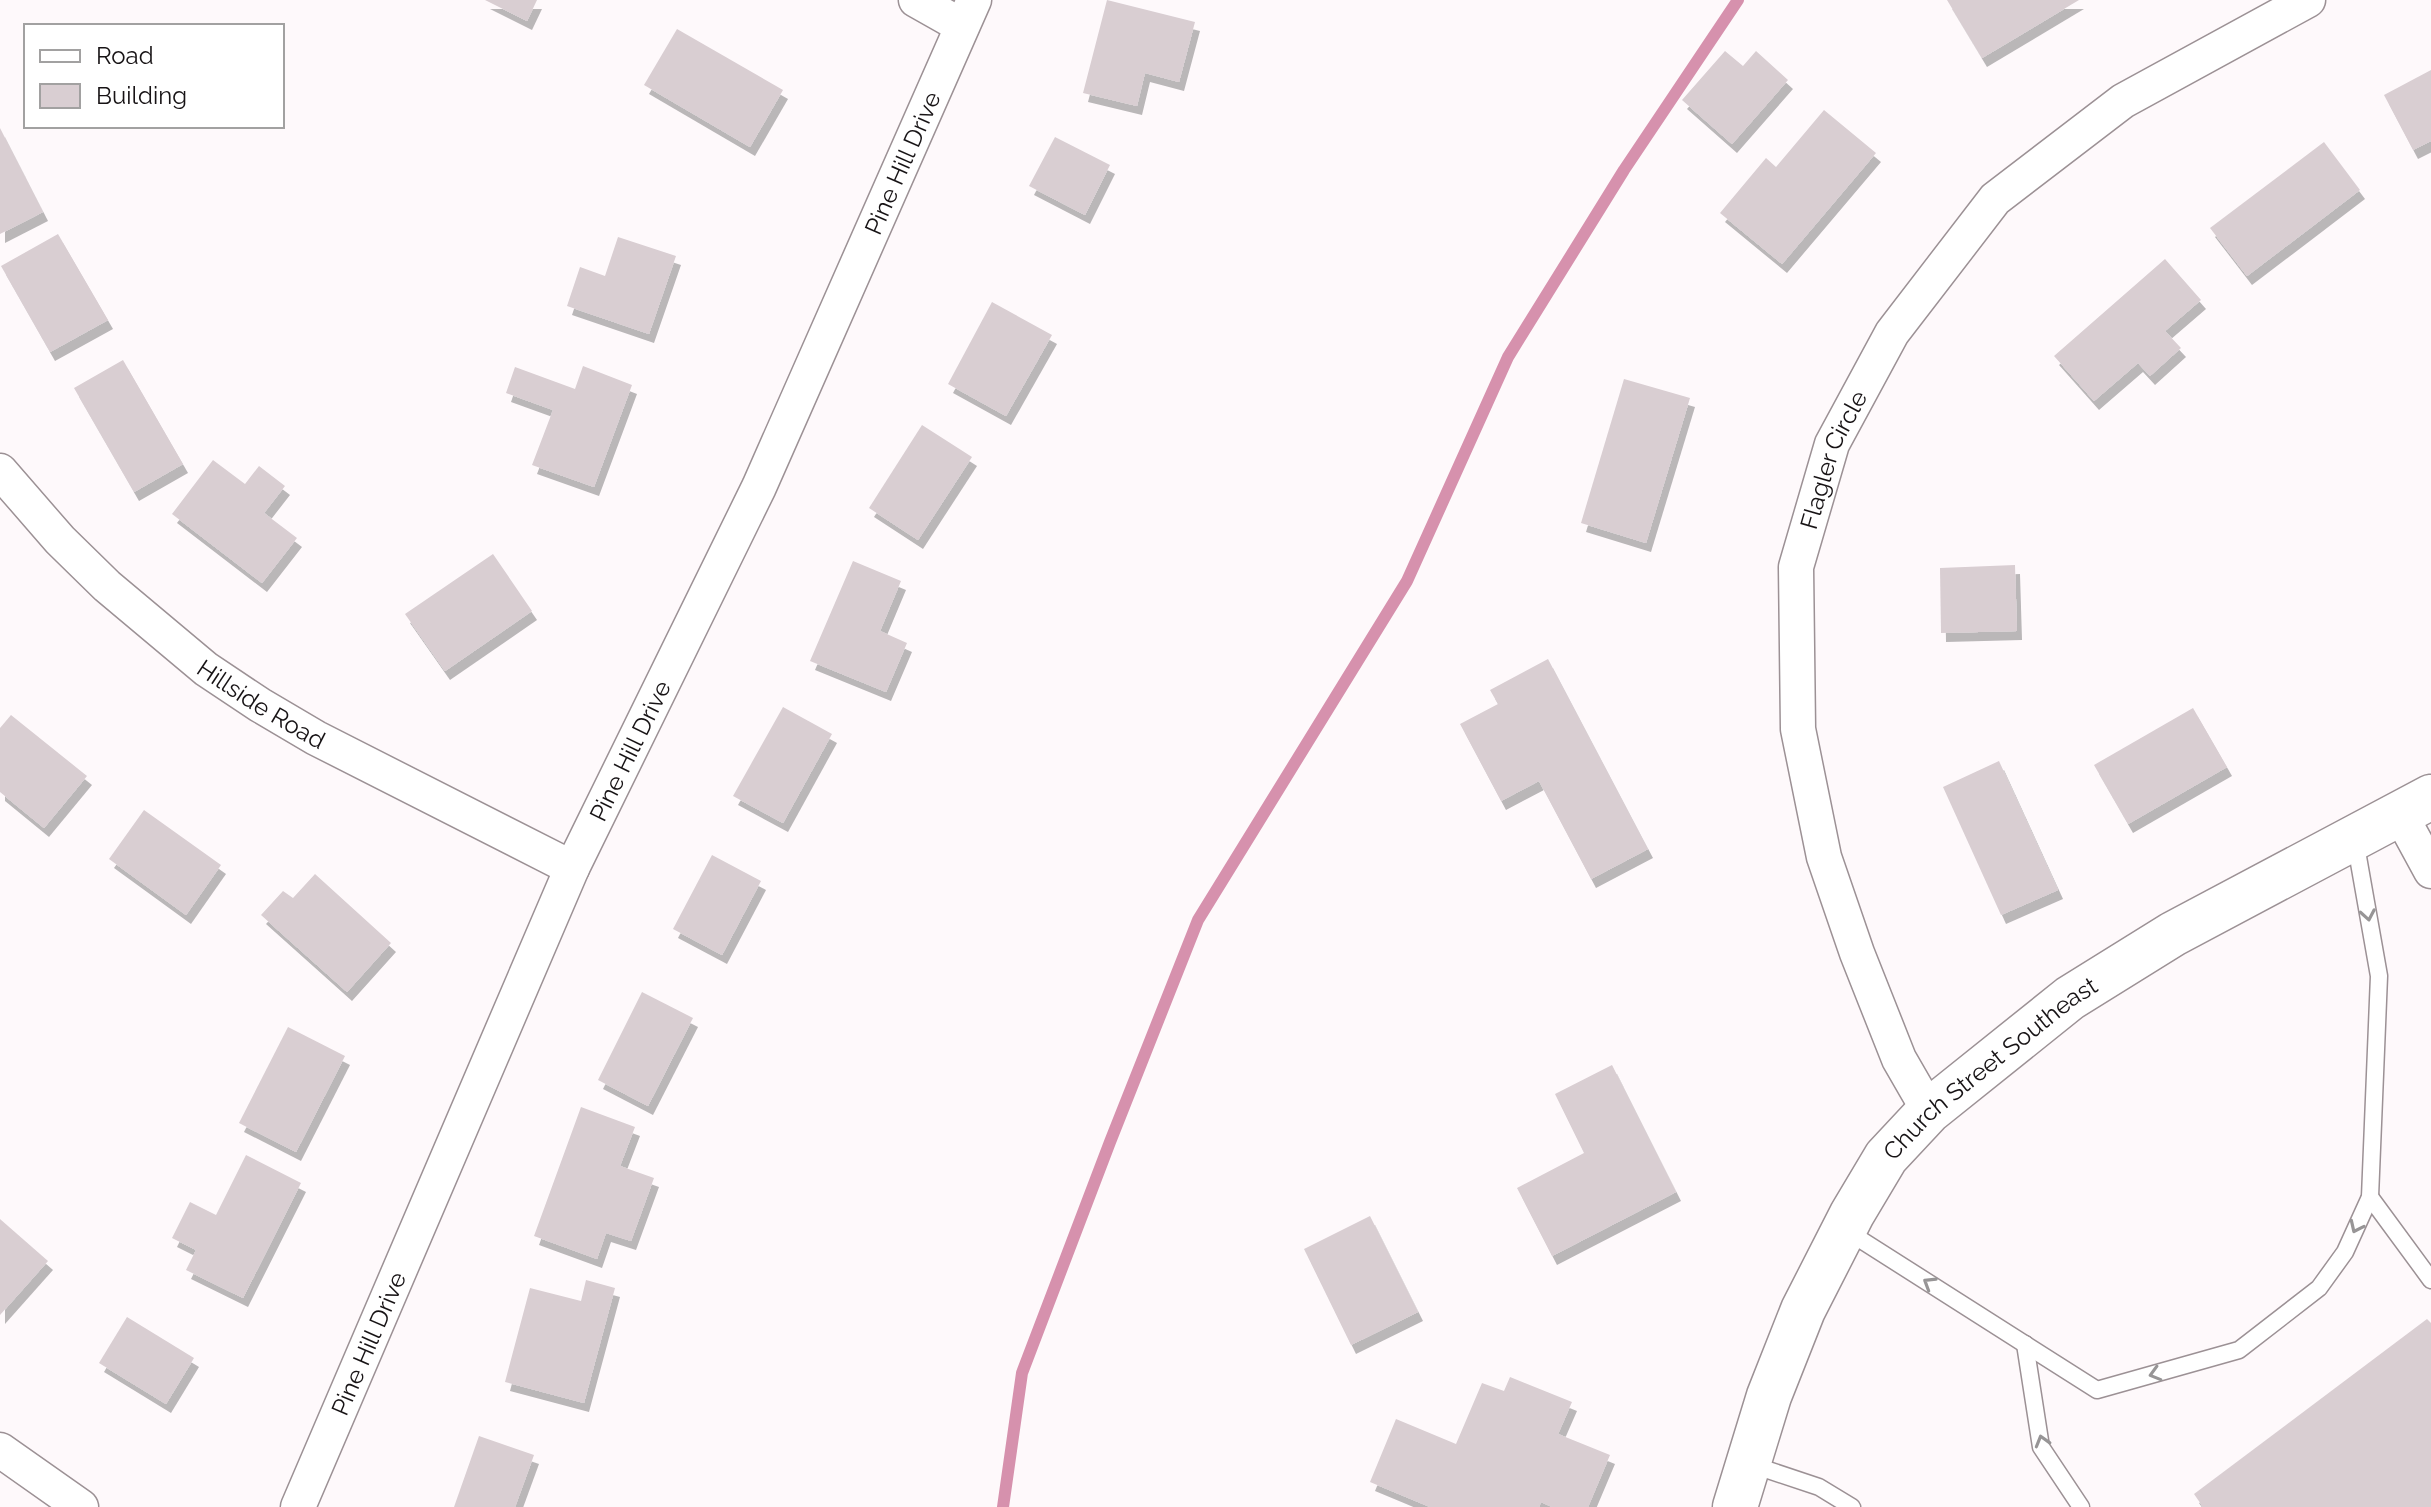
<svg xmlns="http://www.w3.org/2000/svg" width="2431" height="1507" font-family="Raleway,sans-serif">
<defs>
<filter id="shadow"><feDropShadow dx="5" dy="9" stdDeviation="0" flood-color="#0004"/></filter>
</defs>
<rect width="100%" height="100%" fill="#fef9fb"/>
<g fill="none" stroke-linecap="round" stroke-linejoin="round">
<!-- stream -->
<path stroke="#d691ad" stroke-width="12" d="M1003 1507 1022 1373 1110 1142 1198 920 1407 581 1508 357 1624 170 1738 0"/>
</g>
<!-- building -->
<g fill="#d9ced2" filter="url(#shadow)">
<path d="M485 0H537L527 21Z"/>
<path d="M1107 0 1195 22 1179 82 1145 73 1137 106 1083 93Z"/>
<path d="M1947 0H2079L1982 58Z"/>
<path d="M677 29 783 90 750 147 644 85Z"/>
<path d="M1725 51 1743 66 1756 51 1788 80 1732 144 1682 100Z"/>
<path d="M2431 70V141L2413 150 2384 95Z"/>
<path d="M1824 110 1876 153 1782 264 1720 213 1766 158 1776 167Z"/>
<path d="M0 128 43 212 0 234Z"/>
<path d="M1055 137 1110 165 1085 215 1029 186Z"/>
<path d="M2324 142 2360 190 2247 276 2210 228Z"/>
<path d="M58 234 108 320 50 352 1 266Z"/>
<path d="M618 237 676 256 649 334 567 306 580 267 605 276Z"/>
<path d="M2165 259 2201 300 2165 331 2181 348 2150 376 2138 363 2094 401 2054 356Z"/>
<path d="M992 302 1052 335 1006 416 948 384Z"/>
<path d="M123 360 183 464 134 492 74 388Z"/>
<path d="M583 366 632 385 594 487 532 465 553 410 506 393 515 367 575 389Z"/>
<path d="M1624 379 1690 398 1646 543 1581 523Z"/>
<path d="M922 425 972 457 918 540 869 508Z"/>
<path d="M213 460 245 484 259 466 285 486 264 513 297 538 262 583 172 514Z"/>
<path d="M493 554 532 611 445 671 405 614Z"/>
<path d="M853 561 901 581 880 631 907 643 886 692 810 661Z"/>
<path d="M2015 565 2017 631 1941 633 1940 568Z"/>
<path d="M1548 659 1648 849 1591 879 1539 781 1501 801 1460 724 1498 704 1490 690Z"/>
<path d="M783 707 832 734 783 823 733 796Z"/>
<path d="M2193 708 2227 767 2128 824 2094 765Z"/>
<path d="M11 715 87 776 44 828 0 792V728Z"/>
<path d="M1999 761 2058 890 2001 915 1943 787Z"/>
<path d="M144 810 221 865 186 915 109 859Z"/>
<path d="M712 855 761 881 722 955 673 929Z"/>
<path d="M315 874 391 943 347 992 261 915 283 891 293 898Z"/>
<path d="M642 992 693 1018 648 1106 598 1080Z"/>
<path d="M288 1027 345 1056 296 1152 239 1123Z"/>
<path d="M1612 1065 1676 1192 1552 1256 1517 1188 1584 1153 1555 1094Z"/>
<path d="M581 1107 635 1127 620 1166 654 1178 631 1241 606 1233 597 1259 534 1236Z"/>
<path d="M246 1155 301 1183 243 1298 186 1270 196 1250 172 1238 190 1202 216 1215Z"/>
<path d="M1370 1216 1418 1312 1351 1345 1304 1249Z"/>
<path d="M0 1219 48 1261 0 1315Z"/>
<path d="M586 1280 615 1288 584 1403 505 1382 530 1288 581 1301Z"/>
<path d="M127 1317 194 1358 166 1404 99 1363Z"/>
<path d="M2427 1319 2431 1323V1507H2203L2194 1494Z"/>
<path d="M1510 1377 1572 1402 1558 1434 1610 1455 1588 1507H1552L1541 1502 1539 1507H1430L1370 1482 1396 1419 1456 1444 1482 1383 1504 1391Z"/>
<path d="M479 1436 534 1455 515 1507H454Z"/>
</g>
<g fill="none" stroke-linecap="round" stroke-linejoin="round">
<defs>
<g id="lane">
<path d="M2370 1197 2431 1280"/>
<path d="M1847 1231 2097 1390 2239 1350 2319 1288 2345 1252 2370 1197 2379 976 2355 840"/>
<path d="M2025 1344 2041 1447 2081 1507"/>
<path d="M1750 1464 1819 1487 1852 1507"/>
</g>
<g id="street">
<path d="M916 0 962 26"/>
<path id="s1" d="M0 471 60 540 107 586 206 669 260 705 316 738 572 868"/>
<path d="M2400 814 2431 871"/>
<path id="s2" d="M1929 1111 1899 1059 1857 953 1824 857 1798 729 1796 567 1832 444 1892 333 1995 199 2123 101 2308 0"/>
<path d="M0 1450 81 1507"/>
<path id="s3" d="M298 1507 572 868 759 487 974 0"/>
</g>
<g id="secondary">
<path id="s4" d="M1735 1507 1769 1396 1803 1310 1852 1214 1886 1157 1929 1111 2070 998 2173 934 2431 797"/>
</g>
</defs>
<!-- lane casing -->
<use href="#lane" stroke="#9c9195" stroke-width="19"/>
<!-- street casing -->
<use href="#street" stroke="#9c9195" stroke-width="37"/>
<!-- secondary casing -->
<use href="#secondary" stroke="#9c9195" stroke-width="47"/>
<!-- lane -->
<use href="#lane" stroke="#fff" stroke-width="16"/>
<!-- street -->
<use href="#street" stroke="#fff" stroke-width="34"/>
<!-- secondary -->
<use href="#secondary" stroke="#fff" stroke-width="44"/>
</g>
<!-- one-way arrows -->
<defs><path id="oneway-chevron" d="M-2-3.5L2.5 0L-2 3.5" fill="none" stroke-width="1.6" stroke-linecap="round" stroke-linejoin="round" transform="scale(2)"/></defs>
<g stroke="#979596">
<use href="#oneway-chevron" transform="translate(2368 915) rotate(80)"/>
<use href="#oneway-chevron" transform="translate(2356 1227) rotate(115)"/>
<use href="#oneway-chevron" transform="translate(1929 1283) rotate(-148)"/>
<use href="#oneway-chevron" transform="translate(2155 1374) rotate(164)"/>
<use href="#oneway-chevron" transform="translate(2042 1441) rotate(-106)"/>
</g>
<g text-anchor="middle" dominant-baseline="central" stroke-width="7" stroke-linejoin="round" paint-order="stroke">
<!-- street labels -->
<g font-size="24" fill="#171315" stroke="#fff">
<text stroke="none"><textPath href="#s3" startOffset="1474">Pine Hill Drive</textPath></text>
<text stroke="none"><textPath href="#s2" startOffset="682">Flagler Circle</textPath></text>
<text stroke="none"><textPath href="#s1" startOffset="352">Hillside Road</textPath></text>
<text stroke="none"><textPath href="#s3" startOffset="826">Pine Hill Drive</textPath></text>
<text stroke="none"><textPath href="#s4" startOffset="520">Church Street Southeast</textPath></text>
<text stroke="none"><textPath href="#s3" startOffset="178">Pine Hill Drive</textPath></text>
</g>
</g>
<!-- legend -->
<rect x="24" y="24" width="260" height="104" fill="#ffffff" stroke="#a2a1a1" stroke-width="2"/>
<rect x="40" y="50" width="40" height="12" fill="#ffffff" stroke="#a2a1a1" stroke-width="2"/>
<text x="96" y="64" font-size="24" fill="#171315">Road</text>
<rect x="40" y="84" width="40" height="24" fill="#d9ced2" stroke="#a2a1a1" stroke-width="2"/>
<text x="96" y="104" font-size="24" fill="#171315">Building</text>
</svg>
